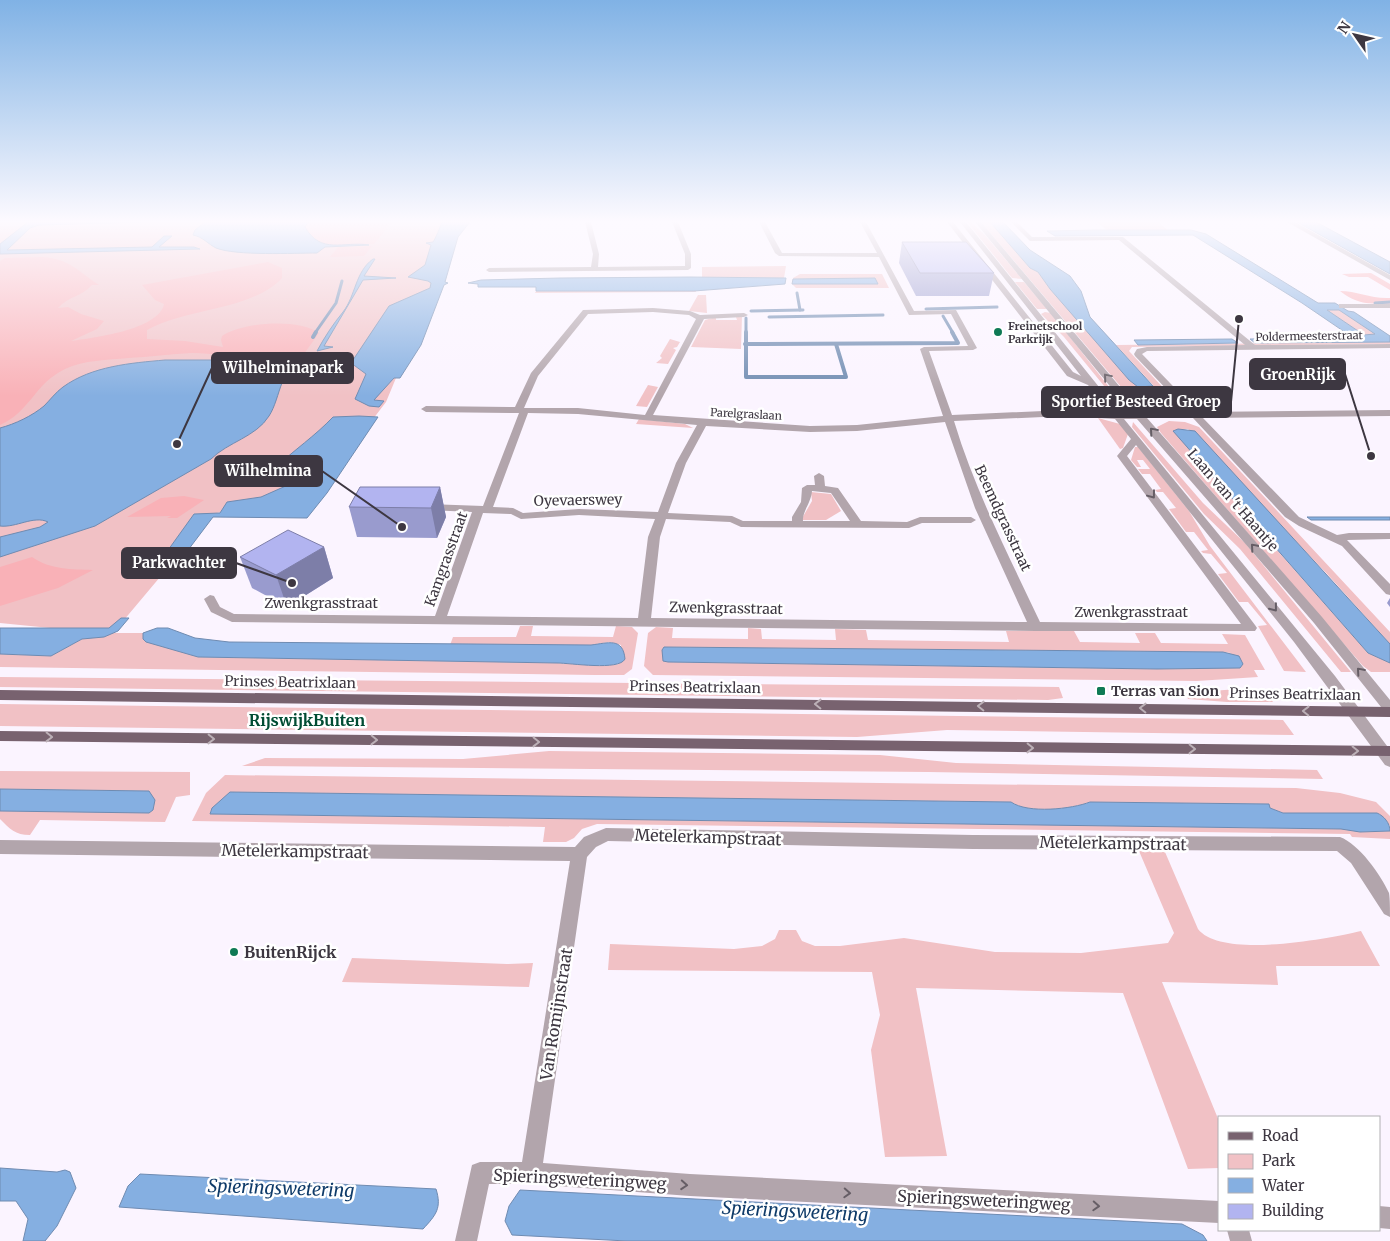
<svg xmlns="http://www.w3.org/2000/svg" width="1390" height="1241" font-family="Merriweather,serif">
<rect width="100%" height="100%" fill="#fbf4ff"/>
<!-- green -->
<g fill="#f1c1c5" fill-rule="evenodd">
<path d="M0 222H465L447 243 436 282 386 402 322 486 213 514 113 633H143V639L198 657 557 663 602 666 619 664 621 645 609 642 591 645H450L453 637H516L520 626H533L531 636 613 637 616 626 632 627 638 633 632 669 624 675H595L0 667V654L51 656 82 639 111 634 0 623Z"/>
<path d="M967 222H971L985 235 1022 279 1012 278Z"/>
<path d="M981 222H990L1030 268 1038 272 1050 289 1138 387H1150L1153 385 1116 345 1390 342V344L1132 347 1129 351 1168 393 1127 394Z"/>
<path d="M1097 222H1158L1169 231H1108Z"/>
<path d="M786 266 784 278 702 277V267Z"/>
<path d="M800 274H882L889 288H796L792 284 793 278Z"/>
<path d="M1015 282H1024L1047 309H1037Z"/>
<path d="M696 290V292L535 293 536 291Z"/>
<path d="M698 295H706L707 313 689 311Z"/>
<path d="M1327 310H1339L1376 335H1364Z"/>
<path d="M1045 312 1051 313 1124 406 1118 403 1064 337 1041 314Z"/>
<path d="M742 316 741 349 691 347 705 320 716 317V320H737L736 317Z"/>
<path d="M670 339 680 342 677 347 673 348 676 350 668 364 656 363 662 358 660 356Z"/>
<path d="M648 385 658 387 647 407 636 406Z"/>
<path d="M1098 418 1120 424 1128 434 1123 448 1120 449Z"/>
<path d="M639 419 685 424 693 428 636 424Z"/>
<path d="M1169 421 1185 422 1199 427 1390 632V644L1328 575 1188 429 1174 430 1253 523 1368 653 1390 663V672H1371L1363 666 1161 433 1157 427Z"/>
<path d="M1133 422 1203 503 1245 543 1351 672H1341L1240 549 1204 514 1132 427Z"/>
<path d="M1135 447H1138L1189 511 1210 546 1306 672 1284 671 1258 626 1267 625 1248 602H1239L1218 574 1227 573 1211 554 1203 553 1201 551 1208 550 1194 532H1186L1169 509 1176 508 1163 492H1157L1155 490 1161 489 1150 474H1142L1138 469H1150L1143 460H1137L1141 467H1137L1131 460Z"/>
<path d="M811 492 831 494 841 511 826 520H801L812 501Z"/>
<path d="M656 627 673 628 672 638 748 639V628L761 629 762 639 836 640 835 629 866 630 868 640 1009 642 1006 631H1074L1080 642 1140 643 1135 633H1155L1161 643 1228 644 1222 634 1245 635 1265 670H1254L1258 677 1197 681 653 675 644 666 648 633ZM664 647 1223 652 1231 653 1202 669H1157L668 662Z"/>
<path d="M0 677 1059 687 1063 698 1048 700 0 687Z"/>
<path d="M1238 689 1264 690 1273 702H1227L1188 699 1185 693Z"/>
<path d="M0 704 1283 720 1294 735 947 730 857 737 0 726Z"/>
<path d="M549 751 880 755 956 763 1317 770 1323 779 928 772 242 766 265 758 463 759Z"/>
<path d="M0 771 190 772V795L176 797 165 822 40 820 30 835C15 835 10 829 0 819V811L149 812V791L0 789Z"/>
<path d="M225 775 1296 788 1340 793 1376 802 1390 816V826L1382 816 1377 813H1283L1270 808 1269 804 1090 802C1071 809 1028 814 1011 802L230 792 210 812V814L1352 829 1360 832 1390 831V839L1352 837 1350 834 597 824 582 829 574 838 566 842H543L545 827 192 821 206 793Z"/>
<path d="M1139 851 1165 852 1198 929C1221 959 1327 939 1361 931L1380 966H1276L1278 985 1162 982 1219 1121V1168L1188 1169 1123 993 916 988 947 1156 885 1157 871 1050 880 1015 872 972 608 970 610 944 734 949 762 946 775 939 779 930H796L802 941 815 946H840L904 938 995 952 1081 953 1168 943 1174 933Z"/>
<path d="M352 958 507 964 533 963 529 987 342 982Z"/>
</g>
<!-- forest -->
<g fill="#f9b1b7">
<path d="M308 222H392L374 244C347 244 320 253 305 227Z"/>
<path d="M372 246 364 256 330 257 338 247Z"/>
<path d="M43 257C70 259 79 272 99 285H92C81 297 69 296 58 308L68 307 81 314 104 321 97 329 71 341C92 338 159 330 164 304L155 300 142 285 268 262 282 268V278C253 310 187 308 147 330V339L185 341 223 347 221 340 222 336C243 322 298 318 319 333L301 358 286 368C256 362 223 353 192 353 171 354 149 357 128 358 108 360 84 360 65 369 34 384 31 411 0 425V261L5 258Z"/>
<path d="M1371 273 1390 284V290L1368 277H1349L1342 274Z"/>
<path d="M1340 291C1357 291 1371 299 1390 298V304C1369 304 1356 304 1340 291Z"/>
<path d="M184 496 204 500 177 518H167L171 516 127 517 161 498Z"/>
<path d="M32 557C51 570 71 569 93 570L58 588 0 606V567Z"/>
</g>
<!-- water -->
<g fill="#85afe1" stroke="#6f8bb1" fill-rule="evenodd">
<path d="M28 222H141L39 225 30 228 7 250 152 247 164 236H172L159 247H194L200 249 0 254V244Z"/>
<path d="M205 222H308L305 227C321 255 343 241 369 245L325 247 317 253C294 253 236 256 216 248 208 244 203 237 193 235L195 230Z"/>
<path d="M442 222H470L458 237 445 282 448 283 444 285 421 345 400 378H394L374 400 384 401 379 407 369 406 355 399 366 374 351 363 389 306 430 288 431 283 428 281 408 277 425 265 431 245 426 243 433 242C436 238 440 227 442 222Z"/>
<path d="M990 222H1003L1030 250 1070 276 1081 291 1090 317 1153 386 1138 387 1129 380 1050 289 1038 272 1030 268Z"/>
<path d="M1297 222H1316L1390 262V274Z"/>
<path d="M1096 230H1191L1206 234 1318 303H1335L1348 311 1354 312 1390 336V342L1255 343 1250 339 1352 337 1302 303 1193 235 1055 236 1047 231ZM1327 310H1339L1375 334 1364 335Z"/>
<path d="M373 259H375L364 276 396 278 363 280 324 346 333 347 317 351C324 338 333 324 343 312 356 295 355 272 373 259Z"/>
<path d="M690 277 786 278 785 284 694 291H536V287H478V284L468 283 481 280 560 278Z"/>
<path d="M875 278 878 284H792L793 279Z"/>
<path d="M1232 339 1238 343 1138 345 1134 340Z"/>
<path d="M165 360H218L257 364 282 383C278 393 275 407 269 416 256 437 228 442 211 459L95 526 0 557V537L40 527 48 522C34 515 16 528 0 526V428C15 424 32 416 44 406 50 400 56 392 63 387 92 366 131 363 165 360Z"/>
<path d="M359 416 378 417 327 493 307 518 213 517 170 574 153 577V571L194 514 220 513 227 502 261 497 288 485 285 476 275 468C294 450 315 436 333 417Z"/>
<path d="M1178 429 1195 431 1390 644V663L1368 653 1173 431Z"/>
<path d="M1307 517H1390V520H1311Z"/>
<path d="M121 618H129L118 631 104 637 82 639 51 656 0 654V628H109Z"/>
<path d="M157 628H168L195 638 229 642 591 645C608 643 623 637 625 659 619 671 571 663 557 663L198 657 146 642 143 639V633Z"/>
<path d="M664 647 1223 652 1239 656 1243 664 1240 668 1157 669 668 662 663 661 662 650Z"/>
<path d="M0 789 149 791 155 800 153 810 149 813 0 811Z"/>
<path d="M230 792 1011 802C1028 814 1072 809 1090 802L1269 804 1270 808 1283 813H1377C1384 816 1390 823 1390 831L1360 832 1341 829 210 814 212 808Z"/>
<path d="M0 1168 57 1172 65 1170 70 1172 76 1188 57 1226 45 1241H23L28 1219 16 1201H0Z"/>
<path d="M140 1174 436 1189C442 1208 436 1215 423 1229L119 1207 128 1186Z"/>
<path d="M520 1190 1182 1224 1203 1235 1207 1241H627L512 1235 505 1221 509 1206Z"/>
</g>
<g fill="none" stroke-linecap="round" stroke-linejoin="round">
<!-- stream-far1 -->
<g stroke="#6f8bb1" stroke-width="3">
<path d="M797 293 800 310"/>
<path d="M1375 303 1390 302"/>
<path d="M926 309 997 307"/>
<path d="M751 311 803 310"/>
<path d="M943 316 953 333"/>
<path d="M769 317 883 315"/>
<path d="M746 318V333"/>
<path d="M315 333 336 303 342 281"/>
</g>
<!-- stream -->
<g stroke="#6f8bb1" stroke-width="4">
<path d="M746 332V377H846L836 344"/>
<path d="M313 337 316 332"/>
<path d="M745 344 958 343 952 332"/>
</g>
<!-- minor -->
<g fill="#b2a5ac" fill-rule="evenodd">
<path d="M585 222H591L599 254 598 267 685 266V254L672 222H678L691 254V268L688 270 489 272 486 270 489 268 591 267 593 254Z"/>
<path d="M759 222H765L782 253H877L860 222H866L914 311 956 310 977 348 973 350 929 351 952 415 1065 410 1110 413 1088 385 1067 376 947 222H953L1073 372 1081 376 960 222H966L1120 413H1132L975 222H981L1142 413 1188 412 1135 356 1134 354 1137 349 1147 347 1245 345 1119 240 1030 241 1011 222H1017L1032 237H1123L1255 345 1390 344V348L1147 351 1142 354 1198 412 1390 410V416L1203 418 1299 517 1337 535 1349 533H1390V539L1347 540 1390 584V595L1386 594 1342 546 1299 526 1285 517 1193 418H1147L1322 617 1390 700V714L1385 712 1314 623 1137 419H1124L1335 676 1390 750V767L1385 765 1294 642 1136 445 1127 456 1255 625 1257 628 1255 631H1036L232 622 211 612 204 599 210 595 214 596 220 607 234 614 435 616 472 512 428 510 423 507 428 504 483 506 519 413 426 412 421 409 426 406 515 407 531 373 583 310 653 308 690 311 700 315 744 313 748 315 744 317 704 319 653 415 810 426 857 425 943 416 920 349 924 347 968 346 951 314 909 315 879 257 779 256 775 253ZM653 312 689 315 696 319 645 415 578 408H524L538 376 588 314ZM528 413 578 414 697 425 676 463 658 512 579 509 523 513 513 508 493 507ZM1065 416 1115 419 1131 439 1117 456 1241 624 1040 622C1009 556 975 491 954 421ZM945 422 975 508 1027 622 651 618 660 537 666 519 730 522 741 527 909 528 922 523H971L976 520 971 517H920L907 522 861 521 838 488 825 486 824 476 819 473 814 476 815 485H807L802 488 801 502 792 517V521H743L732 516 668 513 686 463 706 426 810 432 857 431ZM812 491 831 493 850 521H803C802 512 811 503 812 491ZM483 513 511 514 521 519 579 515 655 519 648 537 638 618 447 616Z"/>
<path d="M1287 222H1295L1390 275V280Z"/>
<rect x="1339" y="304" width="51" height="4"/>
<path d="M606 828 973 835 1340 837C1359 844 1381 875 1389 893 1390 899 1390 910 1390 917L1384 914 1351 863 1337 851 973 849 608 841 596 847 587 857 543 1163 690 1174 1219 1201V1223L690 1196 531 1184H489L477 1241H455L472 1165 480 1162H522L570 861 0 854V840L575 847 584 837Z"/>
<path d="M1379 1206 1390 1207V1229L1379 1228Z"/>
<path d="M1227 1230H1249L1252 1241H1230Z"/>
</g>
<!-- major -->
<g fill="#78626f" fill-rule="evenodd">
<path d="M0 690 1390 707V717L0 700Z"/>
<path d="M0 731 1390 746V756L0 741Z"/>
</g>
</g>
<!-- wall -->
<g fill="#999bce">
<path d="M902 242 994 273 989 296H916L899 263Z"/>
<path d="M440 487 446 517 437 538 357 537 349 507Z"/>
<path d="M324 547 333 578 287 607 252 588 240 557Z"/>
<path d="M1390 598V607L1387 603Z"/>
</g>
<!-- shaded-wall -->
<g fill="#7d7ea8">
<path d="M440 487 446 517 437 538 431 508Z"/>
<path d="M324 547 333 578 287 607 276 575Z"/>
</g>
<!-- building -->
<g fill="#b2b4f0" stroke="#7d7ea8">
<path d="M902 242H966L994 273H920Z"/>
<path d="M360 487H440L431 508 349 507Z"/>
<path d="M288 530 324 547 276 575 240 557Z"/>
</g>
<!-- one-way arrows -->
<defs><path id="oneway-chevron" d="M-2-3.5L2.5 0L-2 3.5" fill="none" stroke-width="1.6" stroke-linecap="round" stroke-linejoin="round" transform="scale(1.25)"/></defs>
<g stroke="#665e66">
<use href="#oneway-chevron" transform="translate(1107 377) rotate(-130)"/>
<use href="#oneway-chevron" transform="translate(1153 431) rotate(-131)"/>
<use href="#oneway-chevron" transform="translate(1152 495) rotate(53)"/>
<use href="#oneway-chevron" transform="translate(1254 547) rotate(-131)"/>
<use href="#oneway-chevron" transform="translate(1274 608) rotate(52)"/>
<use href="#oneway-chevron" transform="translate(1360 671) rotate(-131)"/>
<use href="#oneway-chevron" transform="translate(684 1185) rotate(4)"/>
<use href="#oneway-chevron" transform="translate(847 1193) rotate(3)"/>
<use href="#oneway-chevron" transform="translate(1096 1206) rotate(3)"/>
</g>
<g stroke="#bcb0b7">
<use href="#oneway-chevron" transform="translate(818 704) rotate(-179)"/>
<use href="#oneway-chevron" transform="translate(981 706) rotate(-179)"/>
<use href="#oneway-chevron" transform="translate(1143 708) rotate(-179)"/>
<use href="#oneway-chevron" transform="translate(1306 711) rotate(-179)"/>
<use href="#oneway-chevron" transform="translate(49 737) rotate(1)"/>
<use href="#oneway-chevron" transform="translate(211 739) rotate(1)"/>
<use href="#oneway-chevron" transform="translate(374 740) rotate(1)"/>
<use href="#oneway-chevron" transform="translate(536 742) rotate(1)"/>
<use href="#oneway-chevron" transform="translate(1030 748) rotate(1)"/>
<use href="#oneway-chevron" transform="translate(1192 749) rotate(1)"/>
<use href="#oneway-chevron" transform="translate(1355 751) rotate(1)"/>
</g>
<!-- sky -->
<linearGradient id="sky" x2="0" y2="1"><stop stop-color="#80b2e5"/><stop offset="0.56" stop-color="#fdfaff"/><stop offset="1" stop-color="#fdfaff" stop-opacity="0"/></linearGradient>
<rect width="1390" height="396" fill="url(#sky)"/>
<!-- markers -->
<g fill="#0f7a55" stroke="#fff" stroke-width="2">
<circle cx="998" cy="332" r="5"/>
<rect x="1096" y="686" width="10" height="10" rx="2.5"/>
<circle cx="234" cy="952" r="5"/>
</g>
<g text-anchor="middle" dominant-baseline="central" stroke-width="5" stroke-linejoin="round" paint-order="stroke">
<!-- far-poi labels -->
<g font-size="11" font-weight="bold" fill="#3d3741" stroke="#fff" text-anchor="start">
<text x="1008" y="326">Freinetschool<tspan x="1008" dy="13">Parkrijk</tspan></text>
</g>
<!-- far-street labels -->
<g font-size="11" fill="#3d3741" stroke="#fff">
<text transform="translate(1309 336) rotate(-1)">Poldermeesterstraat</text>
<text transform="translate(746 414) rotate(3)">Parelgraslaan</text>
</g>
<!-- street labels -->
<g font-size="14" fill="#3d3741" stroke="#fff">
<text transform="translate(578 500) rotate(-1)">Oyevaerswey</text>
<text transform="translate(1233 500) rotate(49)">Laan van 't Haantje</text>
<text transform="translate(1003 518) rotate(65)">Beemdgrasstraat</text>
<text transform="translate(446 559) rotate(-70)">Kamgrasstraat</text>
<text x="321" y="603">Zwenkgrasstraat</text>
<text transform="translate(726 608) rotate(1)">Zwenkgrasstraat</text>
<text x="1131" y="612">Zwenkgrasstraat</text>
<text transform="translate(290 682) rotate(1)">Prinses Beatrixlaan</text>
<text transform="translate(695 687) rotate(1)">Prinses Beatrixlaan</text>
<text transform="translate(1295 694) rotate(1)">Prinses Beatrixlaan</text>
</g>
<!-- poi labels -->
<g font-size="14" font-weight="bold" fill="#3d3741" stroke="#fff" text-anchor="start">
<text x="1111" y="691">Terras van Sion</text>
</g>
<!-- quarter labels -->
<g font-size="16" font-weight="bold" fill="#014c33" stroke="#fff">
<text x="307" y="720">RijswijkBuiten</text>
</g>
<!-- near-street labels -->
<g font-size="16" fill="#3d3741" stroke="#fff">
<text transform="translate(708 837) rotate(2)">Metelerkampstraat</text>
<text transform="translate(1113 843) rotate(1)">Metelerkampstraat</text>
<text transform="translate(295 851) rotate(1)">Metelerkampstraat</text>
<text transform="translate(556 1014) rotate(-81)">Van Romijnstraat</text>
<text transform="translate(580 1179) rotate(3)">Spieringsweteringweg</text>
<text transform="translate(984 1200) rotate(3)">Spieringsweteringweg</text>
</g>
<!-- near-poi labels -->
<g font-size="16" font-weight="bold" fill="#3d3741" stroke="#fff" text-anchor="start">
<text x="244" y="952">BuitenRijck</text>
</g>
<!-- near-water labels -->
<g font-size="18" font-style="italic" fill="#0f3b69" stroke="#fff">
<text transform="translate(281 1188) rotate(2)">Spieringswetering</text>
<text transform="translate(795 1211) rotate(3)">Spieringswetering</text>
</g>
</g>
<!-- callouts -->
<path fill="none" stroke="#3d3741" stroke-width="2" d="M177 444L212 368M1371 456L1345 374M1239 319L1231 402M402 527L322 471M292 583L236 563"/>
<g fill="#3d3741" stroke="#fff" stroke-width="2">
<circle cx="177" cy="444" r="5"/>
<circle cx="1371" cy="456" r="5"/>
<circle cx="1239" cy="319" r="5"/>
<circle cx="402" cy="527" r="5"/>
<circle cx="292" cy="583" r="5"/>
</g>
<g fill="#3d3741" stroke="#3d3741" stroke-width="2">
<rect x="212" y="353" width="141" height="30" rx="5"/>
<rect x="1250" y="359" width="95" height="30" rx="5"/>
<rect x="1042" y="387" width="189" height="30" rx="5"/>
<rect x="215" y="456" width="107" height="30" rx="5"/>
<rect x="122" y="548" width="114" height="30" rx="5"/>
</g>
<g font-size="15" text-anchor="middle" font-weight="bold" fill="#fff">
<text x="283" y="373">Wilhelminapark</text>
<text x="1298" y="380">GroenRijk</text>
<text x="1136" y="407">Sportief Besteed Groep</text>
<text x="268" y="476">Wilhelmina</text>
<text x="179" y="568">Parkwachter</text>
</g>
<!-- legend -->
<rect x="1218" y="1116" width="162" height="115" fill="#ffffff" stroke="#b1afb3"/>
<rect x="1228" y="1132" width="25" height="8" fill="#78626f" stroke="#b1afb3"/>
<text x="1262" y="1141" font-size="15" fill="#3d3741">Road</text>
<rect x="1228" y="1154" width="25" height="15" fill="#f1c1c5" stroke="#b1afb3"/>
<text x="1262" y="1166" font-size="15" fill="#3d3741">Park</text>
<rect x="1228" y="1178" width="25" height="15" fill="#85afe1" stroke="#b1afb3"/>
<text x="1262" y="1191" font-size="15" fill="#3d3741">Water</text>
<rect x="1228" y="1204" width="25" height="15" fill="#b2b4f0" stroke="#b1afb3"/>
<text x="1262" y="1216" font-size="15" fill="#3d3741">Building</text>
<!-- north arrow -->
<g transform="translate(1355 35) rotate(304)" stroke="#ffffff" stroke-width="4" paint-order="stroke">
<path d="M0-4L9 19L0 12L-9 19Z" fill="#3d3741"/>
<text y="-8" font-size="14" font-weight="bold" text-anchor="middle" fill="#3d3741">N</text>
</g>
</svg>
